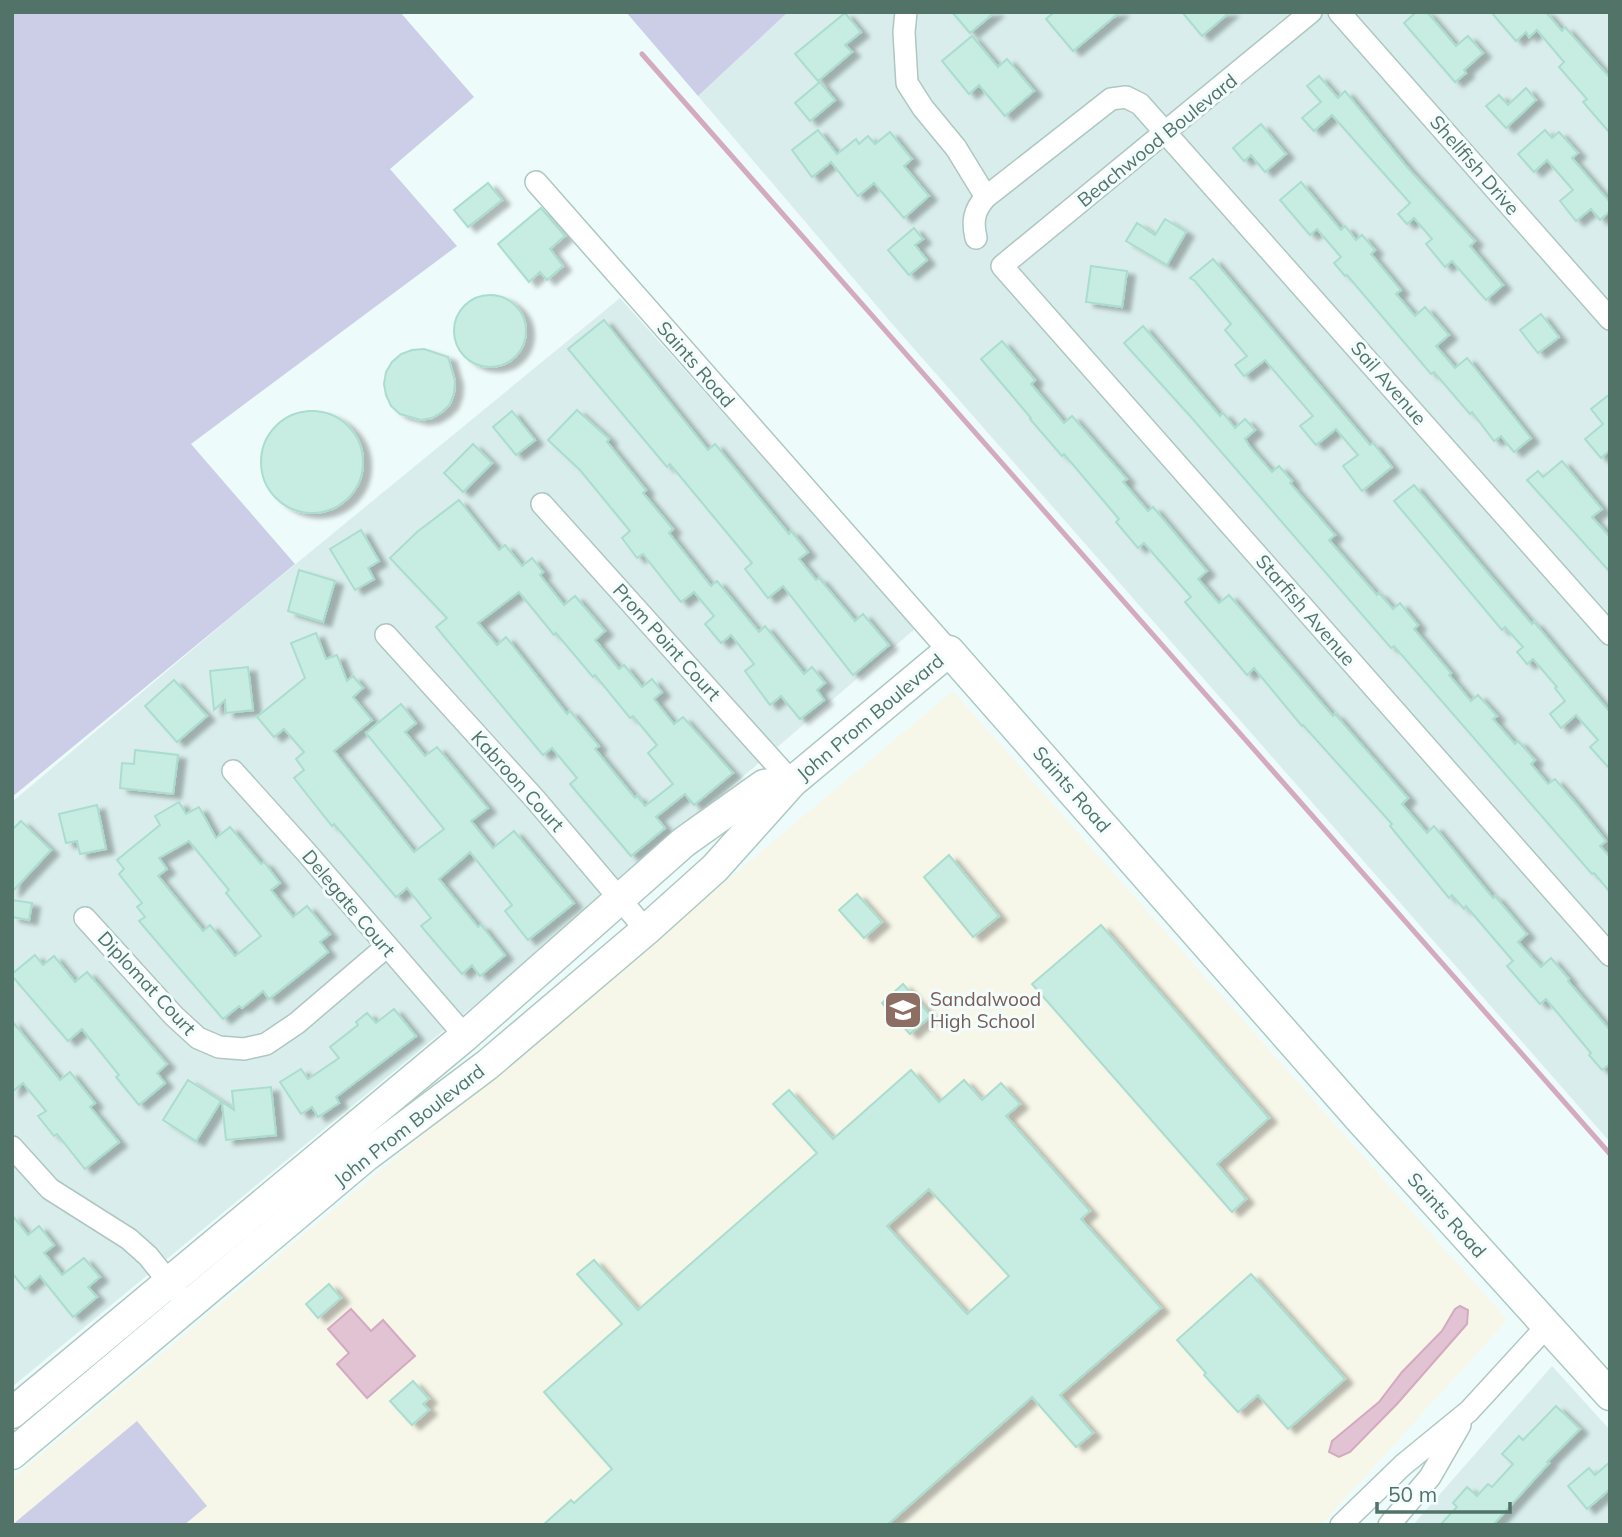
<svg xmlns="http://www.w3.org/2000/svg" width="1622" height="1537" font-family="Mulish,sans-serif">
<defs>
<filter id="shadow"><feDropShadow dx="8" dy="4.5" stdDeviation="2" flood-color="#0004"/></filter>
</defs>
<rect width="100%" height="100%" fill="#edfbfa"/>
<!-- residential -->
<g fill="#d9eeec">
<path d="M788 12H1610V1142L888 319 698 96Z"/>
<path d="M620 298 916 628 535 955 12 1387V802L231 617Z"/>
<path d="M1552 1366 1610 1430V1525H1413Z"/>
</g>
<!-- education -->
<path fill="#f7f7e9" d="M953 691 1507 1320 1321 1525H12V1479Z"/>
<!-- green -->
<g fill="#cccee7">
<path d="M12 12H400L474 97 390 169 457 246 191 444 295 564 12 797Z"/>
<path d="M626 12H788L698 96Z"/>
<path d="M137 1421 207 1506 184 1525H12Z"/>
</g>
<!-- water -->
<g fill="#e2c3d4" stroke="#d3aac0" stroke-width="2">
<path d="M1460 1306 1468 1310 1467 1324 1397 1404 1350 1452 1339 1457 1329 1452 1332 1441 1379 1402 1402 1372 1442 1331 1455 1309Z"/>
<path d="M351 1309 371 1331 383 1320 415 1356 367 1398 337 1364 349 1353 328 1329Z"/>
</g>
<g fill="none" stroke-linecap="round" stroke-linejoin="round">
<!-- stream -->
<path stroke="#d3aac0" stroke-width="5" d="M642 54 1610 1154"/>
</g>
<!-- building -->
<g fill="#c7ede2" stroke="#aaddce" stroke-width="2" fill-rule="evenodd" filter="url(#shadow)">
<path d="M952 12H995L970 33Z"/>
<path d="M1054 12H1120L1073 51 1046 19Z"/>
<path d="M1182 12H1230L1202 36Z"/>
<path d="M1416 12H1427L1456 46 1468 36 1483 53 1464 70 1466 73 1455 82 1404 23Z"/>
<path d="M1491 12H1546L1562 31 1565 27 1610 78V133L1583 102 1587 99 1559 67 1564 62 1537 30 1529 37 1526 32 1516 41Z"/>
<path d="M845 13 861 32 845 45 852 52 818 81 795 54Z"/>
<path d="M972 36 998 67 1007 59 1034 91 1005 116 979 85 969 94 942 61Z"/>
<path d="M1319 76 1338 98 1345 91 1407 167 1475 241 1470 246 1503 285 1486 300 1452 261 1445 267 1426 244 1432 239 1414 218 1407 224 1398 214 1410 203 1332 115 1314 131 1302 118 1321 102 1307 86Z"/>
<path d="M820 82 835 100 810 121 795 103Z"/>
<path d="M1526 88 1536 100 1506 128 1486 106 1499 95 1508 105Z"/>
<path d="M1261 124 1286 154 1265 172 1251 155 1244 161 1233 148Z"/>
<path d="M818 130 837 154 856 139 859 144 868 136 875 144 890 132 912 159 904 166 929 196 904 218 874 183 858 196 831 162 812 177 792 150Z"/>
<path d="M1545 130 1552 138 1559 132 1578 153 1572 158 1610 202V211L1600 220 1591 209 1576 221 1560 201 1573 190 1547 160 1534 172 1518 154Z"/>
<path d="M1301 182 1341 230 1345 226 1356 240 1362 235 1375 250 1371 254 1401 290 1396 294 1415 316 1425 307 1449 335 1436 346 1455 368 1467 358 1531 438 1514 452 1501 436 1494 441 1472 412 1470 414 1434 372 1431 374 1347 275 1345 276 1334 263 1341 257 1317 229 1310 235 1280 200Z"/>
<path d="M488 183 502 200 468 227 454 210Z"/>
<path d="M541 208 565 236 550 249 563 266 547 280 540 272 529 282 498 244Z"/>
<path d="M1165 219 1186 232 1167 265 1126 241 1137 223 1155 235Z"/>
<path d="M914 228 923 239 915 245 927 260 909 275 888 250Z"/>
<path d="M1213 259 1370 445 1373 443 1392 467 1362 491 1343 466 1358 455 1336 429 1316 445 1300 426 1313 416 1265 360 1244 376 1235 365 1247 356 1225 330 1231 324 1195 281 1190 278Z"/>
<path d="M1091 266 1127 271 1122 307 1086 302Z"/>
<circle cx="490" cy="331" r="36"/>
<path d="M1541 314 1559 337 1538 353 1520 330Z"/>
<path d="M604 320 708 450 715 444 789 534 791 531 808 552 799 559 816 580 819 578 855 621 863 614 889 645 853 675 783 586 768 598 745 569 752 563 670 464 667 467 568 349Z"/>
<path d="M1143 326 1220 416 1223 413 1235 428 1245 419 1255 430 1245 439 1250 447 1272 472 1279 466 1292 481 1290 483 1335 535 1329 540 1377 595 1379 593 1393 609 1400 603 1418 625 1414 629 1451 673 1449 675 1471 701 1478 695 1497 716 1493 719 1515 744 1518 741 1535 760 1531 764 1548 784 1555 779 1578 806 1606 841 1600 846 1610 857V892L1594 873 1592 874 1394 646 1391 648 1191 417 1124 343Z"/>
<path d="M1002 341 1035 380 1031 384 1064 423 1072 416 1127 479 1123 482 1148 511 1153 507 1207 571 1198 579 1219 603 1229 595 1333 716 1335 714 1408 798 1402 804 1427 833 1434 826 1493 898 1495 896 1527 934 1518 942 1541 967 1551 958 1569 979 1568 981 1610 1030V1064L1602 1070 1589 1055 1591 1053 1546 999 1540 1004 1507 966 1513 961 1466 906 1464 909 1452 895 1449 898 1390 826 1392 824 1303 725 1302 726 1254 668 1247 675 1185 602 1191 597 1144 543 1138 548 1116 522 1119 519 1064 454 1062 456 1030 419 1031 418 981 359Z"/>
<path d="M424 349 448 357 455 381 454 393 450 404 442 412 432 418 421 420 400 414 391 406 386 395 384 384 386 372 392 362 401 354 412 350Z"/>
<path d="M1610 394V450L1601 458 1585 439 1603 424 1591 409Z"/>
<path d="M577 410 609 439 607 442 646 490 643 493 673 529 669 533 711 586 717 581 759 632 765 626 804 674 812 667 825 683 817 690 824 700 800 719 781 696 770 705 745 671 754 664 731 635 721 643 705 624 714 616 694 592 681 602 643 554 637 558 622 538 630 531 580 470 548 440Z"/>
<path d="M512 411 535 440 516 455 493 427Z"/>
<circle cx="312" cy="462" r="51"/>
<path d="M473 444 492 463 463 492 444 473Z"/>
<path d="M1562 461 1602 509 1592 517 1610 537V572L1527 480 1538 471 1543 477Z"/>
<path d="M1414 485 1494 580 1532 624 1534 622 1610 712V769L1590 747 1598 740 1576 715 1561 728 1550 714 1565 701 1555 688 1557 687 1533 659 1527 664 1517 652 1523 647 1505 627 1502 630 1394 501Z"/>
<path d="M459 500 499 550 505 545 522 566 532 558 543 572 540 575 564 605 575 596 605 631 595 640 619 669 624 665 642 687 652 679 662 692 654 699 674 724 683 717 733 773 694 805 685 794 656 817 665 828 631 856 570 784 577 778 552 748 543 755 436 627 447 618 390 558 417 532ZM519 592 554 635 556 633 593 677 595 675 630 718 633 716 657 745 648 753 673 784 645 806 637 796 635 798 595 749 599 746 570 711 567 714 506 637 497 645 478 623Z"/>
<path d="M361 530 379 561 368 568 374 579 355 590 330 549Z"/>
<path d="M299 570 335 581 323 622 288 611Z"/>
<path d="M316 633 326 659 337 655 347 681 353 676 363 688 353 697 372 720 334 751 414 852 444 829 366 733 401 704 416 723 405 732 425 756 437 747 488 808 471 821 493 848 514 831 574 903 528 940 505 911 512 905 470 852 439 879 478 927 481 925 505 955 480 976 472 965 462 974 421 926 431 918 407 888 396 897 334 824 332 826 294 778 304 770 296 759 304 752 284 729 274 737 257 717 305 678 291 643Z"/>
<path d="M248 667 253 710 226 713 225 700 214 710 210 671Z"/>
<path d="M174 680 207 716 177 742 145 706Z"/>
<path d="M135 750 178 755 173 794 120 788 122 763 134 764Z"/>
<path d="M179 802 186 814 199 807 216 838 230 827 261 864 264 862 280 883 271 890 293 917 307 906 330 934 320 942 328 952 307 969 269 999 263 991 242 1008 239 1006 223 1019 139 921 145 917 137 907 142 903 119 874 124 869 117 860 160 825 155 816ZM189 841 229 890 226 893 261 936 235 956 210 925 203 931 158 876 167 869 159 858Z"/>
<path d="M97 805 106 849 80 854 77 841 66 843 59 814Z"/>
<path d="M21 821 51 850 12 892V830Z"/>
<path d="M949 855 999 916 973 937 924 877Z"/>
<path d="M857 894 882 922 864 938 839 910Z"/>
<path d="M12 900 32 903 29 920 12 917Z"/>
<path d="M1101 925 1269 1118 1217 1164 1246 1199 1232 1212 1032 984Z"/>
<path d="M35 955 43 965 54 956 75 982 87 972 167 1064 157 1073 165 1083 139 1105 116 1077 119 1075 82 1029 68 1041 12 976V974Z"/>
<path d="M903 984 931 1016 910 1034 882 1003Z"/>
<path d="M394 1009 416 1036 336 1097 339 1103 318 1117 312 1107 301 1114 280 1082 301 1069 308 1079 339 1058 330 1047 358 1025 356 1022 367 1013 376 1023Z"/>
<path d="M12 1021 60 1080 70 1072 95 1103 90 1107 119 1142 85 1169 57 1134 54 1136 38 1116 46 1111 23 1083 12 1092Z"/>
<path d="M911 1070 939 1102 964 1080 982 1100 1001 1083 1020 1104 1006 1116 1090 1211 1081 1219 1161 1308 1060 1395 1093 1433 1076 1447 1032 1397 887 1525H543L571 1500 574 1503 612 1469 544 1392 622 1324 577 1274 594 1260 638 1310 817 1153 773 1104 789 1090 833 1139ZM929 1189 1009 1276 967 1314 887 1226Z"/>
<path d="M188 1080 221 1101 196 1141 163 1120Z"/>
<path d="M271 1087 276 1135 226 1140 222 1102 234 1110 232 1091Z"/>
<path d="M12 1215 28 1235 39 1226 54 1245 44 1253 62 1275 84 1258 100 1277 88 1287 97 1297 73 1317 40 1276 25 1289 12 1273Z"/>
<path d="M1251 1274 1345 1379 1288 1429 1258 1395 1238 1412 1204 1375 1206 1373 1177 1340Z"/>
<path d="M329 1284 341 1298 318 1318 306 1304Z"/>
<path d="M413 1381 429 1399 423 1404 429 1410 412 1425 390 1401Z"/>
<path d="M1556 1406 1580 1429 1547 1462 1549 1463 1493 1525H1440L1457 1507 1453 1503 1467 1487 1477 1496 1488 1484 1492 1487 1513 1464 1502 1454 1519 1436 1523 1440Z"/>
<path d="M1610 1462V1489L1587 1509 1568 1486 1589 1468 1595 1475Z"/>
</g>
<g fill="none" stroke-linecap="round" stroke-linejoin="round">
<defs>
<g id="street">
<path d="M906 12 904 32 907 83 923 108 956 148 986 197"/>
<path d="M1311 12 1002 266 1610 955"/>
<path d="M1339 12 1610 319"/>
<path d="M536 182 949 651"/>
<path d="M976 238C972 221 974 210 986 197L1111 99 1126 97 1140 104 1610 634"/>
<path d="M542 504 792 782"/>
<path d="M386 635 535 799 646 930"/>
<path d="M233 771 306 852 465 1036"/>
<path d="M85 918 174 1016 198 1038 219 1047 244 1049 266 1044 297 1023 386 947"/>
<path d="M12 1147 50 1189 129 1239 148 1256 177 1292"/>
<path d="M1341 1525 1403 1465 1469 1411 1547 1326"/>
<path d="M1389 1525 1430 1477 1460 1425"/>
</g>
<g id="secondary">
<path d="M12 1413 465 1036 684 842 764 785 791 782"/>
<path d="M12 1454 366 1156 487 1065 646 930 715 868 792 782 949 651 1360 1119 1610 1395"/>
</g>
</defs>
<!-- street casing -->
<use href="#street" stroke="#aec7c1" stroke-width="24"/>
<!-- secondary casing -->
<use href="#secondary" stroke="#accac2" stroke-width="33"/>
<!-- street -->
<use href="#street" stroke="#fff" stroke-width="21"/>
<!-- secondary -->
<use href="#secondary" stroke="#fff" stroke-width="30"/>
</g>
<!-- icons -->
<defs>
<symbol id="school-square" viewBox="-11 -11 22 22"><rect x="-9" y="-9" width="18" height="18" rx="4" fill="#8d6e63" stroke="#f3fdfd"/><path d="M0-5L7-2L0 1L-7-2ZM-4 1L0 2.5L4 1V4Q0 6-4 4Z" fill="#fff"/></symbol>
</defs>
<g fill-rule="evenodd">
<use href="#school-square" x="881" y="988" width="44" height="44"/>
</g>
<g text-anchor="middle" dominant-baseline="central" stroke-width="6" stroke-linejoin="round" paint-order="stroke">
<!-- street labels -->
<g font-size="19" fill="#527368" stroke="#f3fdfd">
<text transform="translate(1157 140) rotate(-39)">Beachwood Boulevard</text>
<text transform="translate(1475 165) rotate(49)">Shellfish Drive</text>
<text transform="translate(696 364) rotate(49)">Saints Road</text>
<text transform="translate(1389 383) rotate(49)">Sail Avenue</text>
<text transform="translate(1306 610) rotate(49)">Starfish Avenue</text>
<text transform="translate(667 642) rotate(48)">Prom Point Court</text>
<text transform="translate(870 717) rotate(-40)">John Prom Boulevard</text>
<text transform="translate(518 781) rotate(48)">Kabroon Court</text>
<text transform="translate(1072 789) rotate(49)">Saints Road</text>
<text transform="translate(349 903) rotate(50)">Delegate Court</text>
<text transform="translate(147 983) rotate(47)">Diplomat Court</text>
<text transform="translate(409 1125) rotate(-38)">John Prom Boulevard</text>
<text transform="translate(1447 1215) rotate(48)">Saints Road</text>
</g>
<!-- education labels -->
<g font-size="19" fill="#785e54" stroke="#f3fdfd" text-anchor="start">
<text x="930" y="999">Sandalwood<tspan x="930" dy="22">High School</tspan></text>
</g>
</g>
<!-- border -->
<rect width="1622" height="1537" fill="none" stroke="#527368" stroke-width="28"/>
<!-- scale -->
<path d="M1377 1502v10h133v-10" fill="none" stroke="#527368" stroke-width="3.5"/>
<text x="1388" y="1502" font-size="21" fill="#527368" stroke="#f3fdfd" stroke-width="5" paint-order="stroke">50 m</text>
</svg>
